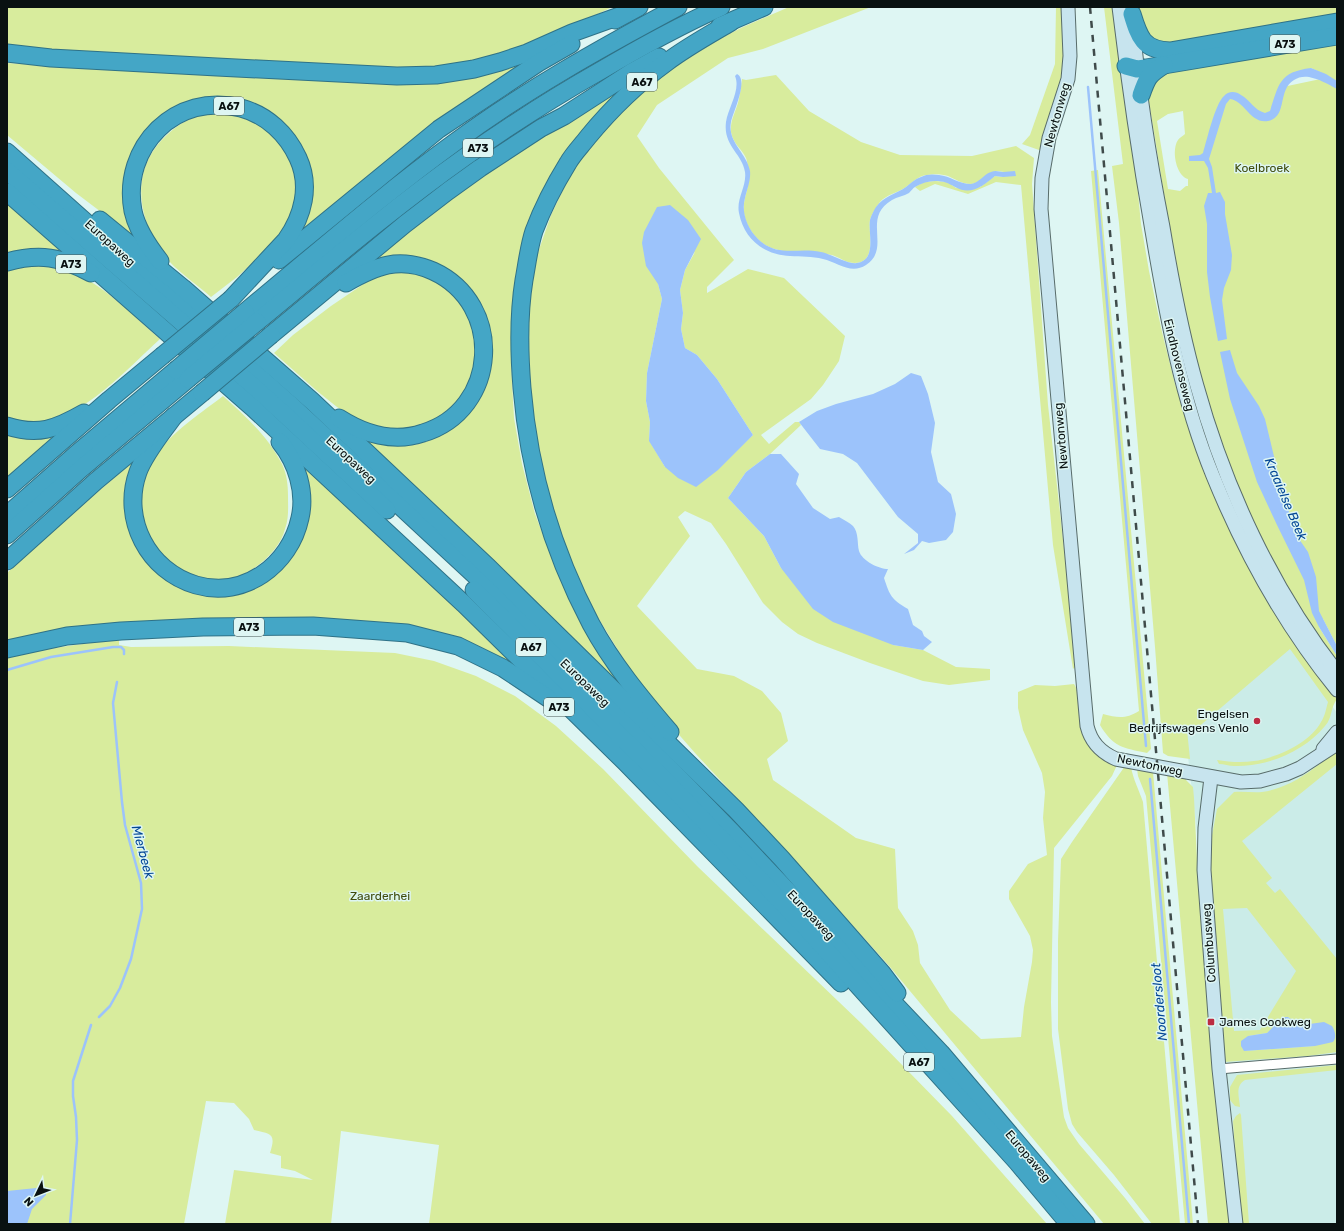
<svg xmlns="http://www.w3.org/2000/svg" width="1344" height="1231" font-family="Rubik,sans-serif">
<rect width="100%" height="100%" fill="#def6f3"/>
<!-- built -->
<path fill="#cbece8" d="M1290 647 1337 713V1224H1237L1224 1064 1185 731Z"/>
<!-- green -->
<g fill="#d8ec9d" fill-rule="evenodd">
<path d="M7 7H612L570 28 512 53 424 70 138 58 7 45Z"/>
<path d="M789 7H871L763 49 728 58 657 105 637 136 659 168 734 260 707 287V293L748 269 784 278 845 336 839 361 823 385 811 399 761 435 769 444 795 422H799L801 425 770 454 746 472 728 498 764 536 781 568 893 645 923 650 956 667 990 669V680L949 685 923 681 870 663 817 643 798 634 782 622 763 603 726 544 711 523 685 511 678 517 690 536 637 606 697 669 734 676 762 691 781 713 788 741 767 759 773 780 856 838 895 849 898 908 913 931 918 945 920 963 950 1010 981 1039 1021 1037 1024 1007 1032 962 1033 950 1030 936 1009 899V891L1028 864 1047 855 1043 818 1045 792 1042 773 1023 730 1018 708V692L1035 685 1055 686 1074 684C1079 692 1079 699 1080 708 1083 739 1085 754 1117 765L1112 776 1054 848 1051 1002 1052 1036 1064 1117 1068 1128 1079 1144 1125 1198 1145 1224H1104L890 967 785 850 695 753 660 713 626 663 597 616 579 580 562 544 536 454 528 381V309L533 267 551 215 571 173 588 147 652 82 715 41 743 27ZM695 252 685 270 680 290 683 313 681 329 685 348 697 355 717 379 753 435 743 444 665 467 649 440 650 422 646 401 647 373 662 299 658 284Z"/>
<path d="M1056 7H1063L1064 68 1059 93 1041 149 1039 150 1022 144 1030 135 1055 64Z"/>
<path d="M1104 7H1114L1135 163 1141 224 1149 271 1162 332 1175 384 1207 480 1226 522 1333 694 1337 699C1330 708 1333 717 1325 726 1304 752 1266 767 1234 766 1229 766 1224 764 1219 764L1217 760C1229 762 1242 763 1254 761 1276 758 1310 743 1321 722 1325 716 1326 709 1328 702L1290 649 1189 735 1187 730 1190 759 1168 756 1163 753 1155 647 1119 223 1112 166 1123 164Z"/>
<path d="M1137 7H1337V16L1219 39 1152 44 1138 19Z"/>
<path d="M1337 43V618L1336 621 1337 646 1323 619 1319 627 1337 656V666L1271 563 1228 469 1185 322 1148 96 1154 77 1162 72ZM1311 68 1330 77 1278 88ZM1183 111 1185 134C1183 136 1179 138 1178 140 1171 150 1176 176 1188 179V186H1186L1180 191 1168 189 1157 121 1168 114Z"/>
<path d="M531 61 289 242 297 230 295 143 217 100 142 139 138 240 76 193 7 135V63L206 75 486 74Z"/>
<path d="M645 73 564 163 515 309 511 348 512 382 514 418 522 464 535 514 550 553 565 588 630 698 357 436C367 439 379 443 389 445 421 450 451 434 470 410 472 407 475 404 477 400 482 390 485 377 489 365L454 281 372 262 444 204 510 156Z"/>
<path d="M776 75 809 111 861 142 900 155 972 156 1016 146 1034 158 1032 184 1048 405 1077 665 1073 669 1053 545 1021 185 996 182 968 194 935 184 920 191 915 187 924 182 935 181 948 182 956 188 980 187 995 176 1003 177 1004 172C985 168 984 183 971 184 962 184 955 179 948 176 942 174 933 174 927 175 918 176 913 182 906 187 898 193 887 194 880 202 877 206 871 215 870 220 868 232 876 256 861 262 850 266 841 258 832 255 827 254 822 254 817 254 791 251 765 255 750 229 747 224 744 217 744 212 742 199 750 189 748 176 748 171 748 163 746 158 742 149 733 144 731 132 730 121 735 113 738 103 740 95 741 87 742 79L746 80Z"/>
<path d="M219 113 237 116 253 122 266 130 280 142 289 154 299 182 290 223 270 247 237 277 211 297C194 282 173 269 160 250 135 211 132 165 169 133 178 125 189 118 200 115 206 114 213 114 219 113Z"/>
<path d="M1098 170 1151 749 1147 753C1123 748 1113 747 1100 725L1103 714C1118 718 1126 719 1139 711L1091 171Z"/>
<path d="M7 202 76 262 7 258Z"/>
<path d="M40 265C48 266 56 267 64 269 102 282 130 313 160 339 126 370 79 423 31 424 23 424 15 421 7 419V271L16 267Z"/>
<path d="M408 272 428 277 454 294 465 307 475 330 476 360 467 390 445 414 432 422 406 430 377 427 358 420 337 407 317 391 274 353 293 335 331 306 368 281 385 274Z"/>
<path d="M223 396C246 417 268 436 282 464 287 475 288 485 288 496 288 508 289 518 285 529 279 553 249 577 225 580 195 583 164 564 149 539 143 528 141 513 141 501 141 489 143 476 149 466 166 435 196 417 223 396Z"/>
<path d="M70 425 7 478V430Z"/>
<path d="M147 450 130 496 166 573 254 585 300 536 291 454 533 679 380 625 7 645V573L34 546Z"/>
<path d="M119 640V645L131 647 229 646 395 653 434 661 476 676 515 696 556 726 603 769 698 867 862 1024 952 1116 1047 1224H429L439 1145 341 1131 331 1224H225L234 1170 313 1180 295 1171 281 1168V1156L270 1153C276 1134 272 1134 254 1130L249 1119 234 1103 206 1101 184 1224H7V658C44 648 81 644 119 640Z"/>
<path d="M1337 751V764L1242 841 1272 878 1266 883 1275 893 1280 889 1337 959V1052L1308 1056 1224 1062 1209 851 1217 809 1234 792C1243 791 1253 793 1262 792 1294 787 1312 769 1337 751ZM1247 908 1296 971 1260 1030 1234 1031 1223 909ZM1288 1017C1298 1023 1298 1026 1310 1023L1315 1046 1244 1051 1248 1036 1267 1033Z"/>
<path d="M1125 766 1131 767C1133 779 1139 790 1143 802L1180 1224H1152L1114 1175 1077 1132 1072 1124 1068 1109 1058 1029V941L1061 859 1072 842Z"/>
<path d="M1137 769 1153 772 1193 1224H1185L1146 796 1138 776Z"/>
<path d="M1167 773 1186 777V780L1193 787 1194 798 1197 859 1203 938 1230 1224H1208Z"/>
<path d="M1337 1065V1070L1245 1080C1235 1086 1239 1096 1240 1107L1235 1106 1230 1100V1087L1237 1075Z"/>
<path d="M1240 1113 1241 1115 1249 1224H1240L1233 1121 1236 1116Z"/>
</g>
<!-- water -->
<g fill="#9cc3fb">
<path d="M1311 68 1326 74 1337 81V89C1328 84 1319 79 1309 77 1304 76 1298 77 1294 80 1277 90 1288 117 1268 121 1250 124 1245 101 1230 99L1226 104 1209 159 1212 167 1216 193 1220 192 1225 202V214L1232 255 1231 270 1224 288 1222 300 1227 339 1218 341 1210 297 1207 272V224L1204 206 1208 193H1212L1208 168 1204 161H1189V156L1200 155 1203 153C1207 140 1215 104 1224 96 1228 91 1236 91 1241 95 1250 100 1254 110 1265 113L1270 111C1279 84 1279 72 1311 68Z"/>
<path d="M737 74C749 80 733 112 731 122 727 142 747 153 750 171 751 180 747 189 745 198 741 212 747 228 758 239 778 258 797 247 821 252 832 254 850 267 861 262 876 256 868 232 870 220 871 216 874 210 876 207 884 196 896 194 906 187 911 183 915 179 921 177 926 174 933 174 939 175 950 176 959 184 971 184 979 183 984 174 991 172 996 170 999 172 1003 172 1007 172 1011 171 1015 171L1016 176 1003 177 995 176C983 186 971 196 955 187 948 183 944 181 935 181 929 181 921 183 915 187 913 188 911 191 909 193 904 196 897 197 892 200 861 218 892 248 866 265 851 275 837 262 823 259 812 256 801 257 790 256 764 255 744 239 739 213 736 199 747 186 745 172 742 153 723 146 726 122 728 108 741 90 735 76Z"/>
<path d="M670 205 688 220 701 239 685 270 680 290 683 313 681 329 685 348 697 355 717 379 753 435 718 470 696 487 678 478 665 467 649 441 650 422 646 401 647 373 662 299 658 284 646 266 642 243 644 232 657 207Z"/>
<path d="M1230 350 1237 373 1259 406 1265 419 1284 498 1299 539 1308 552 1316 577 1319 611 1337 646V656L1319 627 1312 613 1304 580 1277 525 1257 482 1230 399 1220 352Z"/>
<path d="M911 373 921 376 928 394 935 423 931 452 938 482 951 494 956 514 953 532 946 540 929 543 922 541 914 550 904 554 918 543V534L898 517 857 463 843 454 820 449 799 422 817 411 836 404 873 394 895 384Z"/>
<path d="M770 454H781L799 474 796 484 813 508 830 519 839 517C844 520 850 523 853 526 859 533 857 543 859 551 862 561 879 569 888 569L884 578C890 596 891 599 908 609L913 625 922 631 924 636 932 642 923 650 893 645 833 622 813 609 781 568 764 536 728 498 746 472Z"/>
<path d="M1284 1017H1288L1297 1024 1302 1025 1324 1022 1332 1026C1335 1031 1337 1037 1333 1042L1315 1046 1244 1051 1241 1046V1041L1248 1036 1267 1033 1279 1021Z"/>
<path d="M46 1187V1195L32 1209 27 1224H7V1191Z"/>
</g>
<g fill="none" stroke-linecap="round" stroke-linejoin="round">
<!-- stream -->
<g stroke="#9cc3fb" stroke-width="2.5">
<path d="M1088 87 1146 746"/>
<path d="M7 670 51 657 113 647H121L124 650V654"/>
<path d="M1150 779 1189 1224"/>
<path d="M99 1017 110 1006 120 988 131 959 142 909 141 883 125 825 122 802 113 703 117 682"/>
<path d="M70 1224 77 1140 76 1117 73 1096V1081L91 1025"/>
</g>
<defs>
<path id="street" d="M1219 1069 1337 1059"/>
<g id="secondary">
<path d="M1068 7 1070 56 1068 79 1049 138 1042 178 1041 209 1087 726C1091 742 1100 752 1116 759L1241 782 1260 781 1286 774 1300 768 1337 744"/>
<path d="M1119 7C1128 82 1139 157 1152 231 1166 314 1181 398 1213 476 1244 552 1285 626 1337 690"/>
<path d="M1133 26C1139 94 1150 161 1163 227 1172 281 1182 334 1197 386 1225 487 1272 589 1337 672"/>
<path d="M1323 749 1337 732"/>
<path d="M1211 778 1205 828 1204 870 1219 1069 1236 1224"/>
</g>
<g id="highway">
<path d="M1132 14C1139 37 1143 50 1170 51L1337 22"/>
<path d="M615 20 639 7"/>
<path d="M720 26 764 7"/>
<path d="M7 53 51 58 217 67 397 76 436 75 474 69 500 62 527 53 572 33 625 14"/>
<path d="M1126 66 1137 69 1146 68 1337 36"/>
<path d="M1141 95C1147 78 1148 75 1164 65"/>
<path d="M7 152 290 404 480 580 607 704 731 831 941 1053 1086 1224"/>
<path d="M7 171 178 319 284 414 387 510"/>
<path d="M7 192 252 407 464 604 625 762 841 983"/>
<path d="M100 220 183 288 312 401 488 567 736 810 782 859 882 973 897 993"/>
<path d="M279 260 439 129 538 63 571 44"/>
<path d="M160 261C149 247 137 230 133 211 121 147 176 91 241 108 267 115 287 134 298 158 311 186 303 216 286 240L231 299"/>
<path d="M7 262C40 253 61 257 91 273"/>
<path d="M245 312C314 255 381 196 454 143 524 91 601 48 678 7"/>
<path d="M257 322C325 266 393 208 465 157 509 126 554 97 600 71 639 48 679 26 721 7"/>
<path d="M271 335 405 224 448 191 480 168 541 128 564 116 632 72 659 57"/>
<path d="M174 416C162 433 145 453 138 472 121 519 148 571 196 585 244 599 290 565 300 518 306 492 297 463 280 442"/>
<path d="M339 418C364 434 394 443 423 433 499 410 505 304 433 271 420 265 403 262 388 265 373 268 360 275 346 283"/>
<path d="M7 426C38 436 56 429 84 413"/>
<path d="M7 489 109 400 162 356"/>
<path d="M7 515 75 455 176 370"/>
<path d="M7 535 82 468 188 379"/>
<path d="M7 561 96 481 202 393"/>
<path d="M474 590 671 786 808 930 1017 1162 1069 1224"/>
<path d="M7 649 67 636 121 631 203 627 313 626 407 633 458 646 503 668 548 698"/>
<path d="M670 732C641 698 612 663 591 624 552 550 529 472 522 388 519 351 518 317 524 280 527 264 529 246 534 231 543 207 555 184 568 163 573 154 581 146 588 137 611 109 638 83 667 62 687 47 709 35 731 22"/>
</g>
</defs>
<!-- street casing -->
<use href="#street" stroke="#586c6a" stroke-width="11"/>
<!-- secondary casing -->
<use href="#secondary" stroke="#586c6a" stroke-width="15"/>
<!-- highway casing -->
<use href="#highway" stroke="#2f7287" stroke-width="19"/>
<!-- street -->
<use href="#street" stroke="#fff" stroke-width="9"/>
<!-- secondary -->
<use href="#secondary" stroke="#c7e4ee" stroke-width="13"/>
<!-- highway -->
<use href="#highway" stroke="#44a6c6" stroke-width="17"/>
<!-- rail -->
<path stroke="#3f4b4a" stroke-width="2.5" stroke-dasharray="7 7" stroke-linecap="butt" d="M1090 7 1198 1224"/>
<defs>
<g id="highway-bridge">
<path d="M162 356 231 299"/>
<path d="M176 370 245 312"/>
<path d="M188 379 257 322"/>
<path d="M202 393 271 335"/>
</g>
</defs>
<!-- highway-bridge casing -->
<use href="#highway-bridge" stroke="#2f7287" stroke-width="19" stroke-linecap="butt"/>
<!-- highway-bridge -->
<use href="#highway-bridge" stroke="#44a6c6" stroke-width="17"/>
</g>
<!-- markers -->
<g fill="#bc2b43" stroke="#def6f3" stroke-width="1.5">
<circle cx="1257" cy="721" r="4"/>
<rect x="1207" y="1018" width="8" height="8" rx="2"/>
</g>
<g text-anchor="middle" dominant-baseline="central" stroke-width="3" stroke-linejoin="round" paint-order="stroke">
<!-- shield labels -->
<g fill="#def6f3" stroke="#495655" stroke-width="1">
<rect x="1270" y="35" width="30" height="18" rx="3"/>
<rect x="627" y="73" width="30" height="18" rx="3"/>
<rect x="214" y="97" width="30" height="18" rx="3"/>
<rect x="463" y="139" width="30" height="18" rx="3"/>
<rect x="56" y="255" width="30" height="18" rx="3"/>
<rect x="234" y="618" width="30" height="18" rx="3"/>
<rect x="516" y="638" width="30" height="18" rx="3"/>
<rect x="544" y="698" width="30" height="18" rx="3"/>
<rect x="904" y="1053" width="30" height="18" rx="3"/>
</g>
<g font-size="11" font-weight="bold" fill="#091111">
<text x="1285" y="44">A73</text>
<text x="642" y="82">A67</text>
<text x="229" y="106">A67</text>
<text x="478" y="148">A73</text>
<text x="71" y="264">A73</text>
<text x="249" y="627">A73</text>
<text x="531" y="647">A67</text>
<text x="559" y="707">A73</text>
<text x="919" y="1062">A67</text>
</g>
<!-- street labels -->
<g font-size="12" fill="#091111" stroke="#def6f3">
<text transform="translate(1057 115) rotate(-74)">Newtonweg</text>
<text transform="translate(110 243) rotate(42)">Europaweg</text>
<text transform="translate(1179 365) rotate(76)">Eindhovenseweg</text>
<text transform="translate(1061 436) rotate(-95)">Newtonweg</text>
<text transform="translate(351 460) rotate(43)">Europaweg</text>
<text transform="translate(585 683) rotate(44)">Europaweg</text>
<text transform="translate(1150 765) rotate(12)">Newtonweg</text>
<text transform="translate(811 915) rotate(47)">Europaweg</text>
<text transform="translate(1209 943) rotate(-94)">Columbusweg</text>
<text transform="translate(1028 1156) rotate(50)">Europaweg</text>
</g>
<!-- park labels -->
<g font-size="12" fill="#404c0c" stroke="#def6f3">
<text x="1262" y="168">Koelbroek</text>
<text x="380" y="896">Zaarderhei</text>
</g>
<!-- poi labels -->
<g font-size="12" fill="#091111" stroke="#def6f3" text-anchor="end">
<text x="1249" y="714">Engelsen<tspan x="1249" dy="14">Bedrijfswagens Venlo</tspan></text>
<text x="1219" y="1022" text-anchor="start">James Cookweg</text>
</g>
<!-- water labels -->
<g font-size="13" font-style="italic" fill="#044796" stroke="#def6f3">
<text transform="translate(1286 499) rotate(67)">Kraaielse Beek</text>
<text transform="translate(143 852) rotate(75)">Mierbeek</text>
<text transform="translate(1159 1002) rotate(-95)">Noordersloot</text>
</g>
</g>
<!-- border -->
<rect width="1344" height="1231" fill="none" stroke="#091111" stroke-width="16"/>
<!-- north arrow -->
<g transform="translate(36 1195) rotate(227)" stroke="#def6f3" stroke-width="3" paint-order="stroke">
<path d="M0-3L7 15L0 10L-7 15Z" fill="#091111"/>
<text y="-6" font-size="11" font-weight="bold" text-anchor="middle" fill="#091111">N</text>
</g>
</svg>
